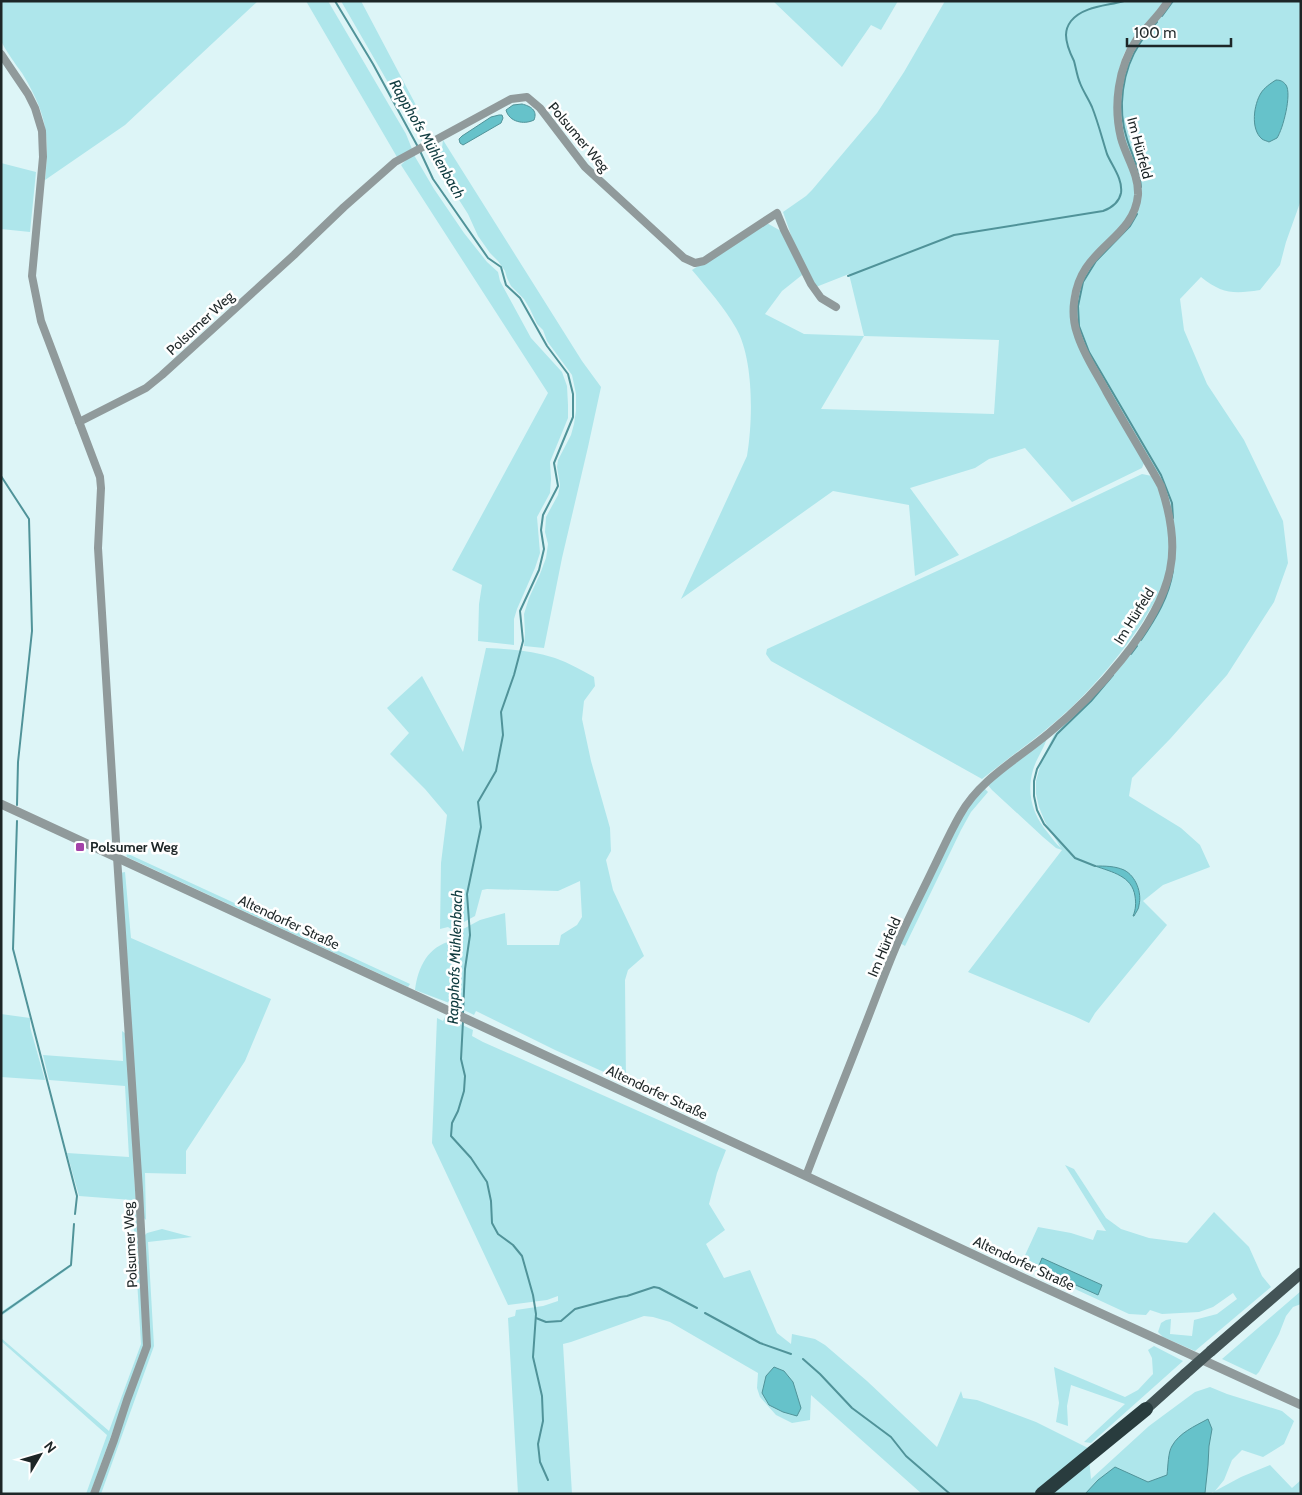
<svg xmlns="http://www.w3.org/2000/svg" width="1302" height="1495" font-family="Cabin,sans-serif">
<rect width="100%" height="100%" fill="#ddf5f7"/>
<!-- green -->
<g fill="#aee6eb" fill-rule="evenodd">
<path d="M1 1H258L125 125 45 180C50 133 46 113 22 73 17 66 3 47 1 40 0 33 1 10 1 1Z"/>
<path d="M306 1H328L406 134 412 149 397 157Z"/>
<path d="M341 1H361L418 109 412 113 424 131 432 139 423 143Z"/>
<path d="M773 1H898L881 30 871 25 842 67Z"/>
<path d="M945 1H1165C1153 16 1134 35 1125 52 1118 64 1113 104 1115 119 1117 130 1122 141 1126 151 1132 169 1138 188 1133 207 1129 219 1121 226 1113 234 1087 261 1065 282 1071 322L1144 463 1142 468 1072 502 1025 448 989 459 975 468 910 488 959 555 915 576 909 505 833 491 681 599 747 456C753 421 754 359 736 328 724 307 708 289 692 270L765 222 781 231 793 241 783 212 806 196 812 190 877 113 904 72ZM807 271 816 287 849 274 864 336 804 334 765 314 782 291ZM864 336 999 340 994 414 821 409Z"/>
<path d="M1171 1H1301V200L1286 242 1280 265 1260 290C1234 294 1222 294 1201 277L1180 299 1184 330 1207 384 1244 440 1283 521 1288 563 1274 602 1227 675 1170 739 1132 778 1129 796 1181 828 1200 845 1210 867 1163 885 1143 901 1167 925 1095 1013 1089 1023 1074 1016 968 972 1062 850 1056 848 1043 837 992 790 987 784 1047 738C1044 749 1036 759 1033 770 1026 794 1033 815 1048 833 1052 838 1056 844 1061 848L1045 822 1039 807 1036 794V781L1042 759 1054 735 1079 709 1134 647 1162 604 1173 568 1171 508 1086 349 1079 330 1076 307 1081 281 1092 263 1117 238 1139 198C1125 142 1106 94 1140 40 1148 26 1160 14 1171 1Z"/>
<path d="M443 140 582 361 601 387 588 447 562 558 544 648 524 646 525 634 524 614 529 598 540 574 546 558 548 544 545 532 546 517 558 495 560 485 557 467 558 460 571 435 574 424 576 411V394L572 375 547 341 543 330 537 324 530 309 524 299 511 286 507 278 505 271 498 261 490 253 478 236 468 214 426 148 435 143 437 150 442 148Z"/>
<path d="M414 155 434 189 464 233 487 262 498 272 500 281 531 338 562 372 567 386 568 405V418L550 462 551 479 550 493 537 517 540 553 535 568 517 609 514 619V645L478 641 479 604 482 585 452 570 548 393 401 165 407 159Z"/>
<path d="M1 163 36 172 30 232 1 229Z"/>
<path d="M1142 474 1152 476C1155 481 1159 487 1161 493 1171 523 1173 560 1161 590 1156 601 1148 612 1142 623 1115 663 1081 702 1043 732 1023 748 1002 763 982 779L771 661 766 654 767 649 961 560Z"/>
<path d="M486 648C509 649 533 651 555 658 569 663 581 670 594 677L595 686 584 701 582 719 591 761 610 828 611 851 606 860 613 890 644 956 628 970 625 980 626 1082 555 1050 476 1011 474 1015 452 1004 415 990C418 967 428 946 452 941V935L480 920 505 913 507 945H559L561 935 577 925 582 917 580 881 558 891 487 889 482 890 475 916 451 929 448 927 440 929 441 863 447 815 425 789 390 754 409 733 387 708 422 676 463 752Z"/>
<path d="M984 788 988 792 971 812 961 830 905 946 900 943 959 821 970 804Z"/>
<path d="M126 853 410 984 408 987 127 857Z"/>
<path d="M125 872 131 938 271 999 245 1061 186 1151V1174L145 1173 146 1220 143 1217 120 873Z"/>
<path d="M1 1014 30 1018V1027L45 1080 1 1077Z"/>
<path d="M445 1017 473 1030 472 1036 483 1042 726 1150 717 1173 709 1204 725 1230 706 1244 724 1278 750 1270 777 1333 791 1344 792 1334 815 1339 825 1345 867 1381 937 1447 961 1391 963 1398 977 1400 1036 1422 1088 1448 1091 1479 1149 1426 1195 1392 1210 1387 1227 1394 1282 1411 1294 1421 1284 1444 1263 1457 1242 1450 1232 1460 1224 1480 1215 1491 1241 1477 1270 1465 1292 1488 1301 1480V1494H1214L1213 1492 1210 1494H922L811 1395 810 1420 792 1423 776 1415 760 1397 757 1388 758 1373 670 1322 653 1317 644 1316 571 1342 563 1344 572 1494H518L508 1318 515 1316 516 1310 543 1306 558 1301V1296L547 1300 508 1305 432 1143 437 1018 443 1021Z"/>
<path d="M122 1031 126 1034 144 1345 90 1494H86L107 1435 1 1341V1338L109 1431 141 1344 132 1200 79 1196 67 1153 129 1157 125 1086 49 1080 43 1055 123 1061Z"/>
<path d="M1065 1165 1074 1169 1106 1218 1121 1229 1149 1238 1187 1243 1214 1212 1249 1247 1262 1276 1271 1287 1195 1351 1163 1337 1158 1332 1161 1323 1166 1320 1171 1319 1170 1334 1192 1336 1194 1320 1217 1314 1237 1299 1233 1293 1213 1307 1199 1312 1162 1314 1150 1310 1146 1315 1129 1314 1021 1264 1038 1227 1071 1233 1093 1240 1097 1230 1106 1231Z"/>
<path d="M162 1229 192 1237 148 1242 154 1346 101 1494H97L148 1350 145 1235 147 1233Z"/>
<path d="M70 1265 72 1266 1 1316V1312Z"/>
<path d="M1301 1291V1304L1293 1307 1286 1316 1279 1334 1259 1372 1256 1375 1222 1359Z"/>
<path d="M1154 1346 1183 1361 1091 1443 1084 1442 1125 1404 1071 1385 1067 1406 1068 1426 1056 1422 1059 1403 1054 1367 1125 1397 1138 1390 1153 1374 1152 1358 1148 1350Z"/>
</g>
<!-- water -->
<g fill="#66c2ca" stroke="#509399">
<path d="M1276 80C1280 80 1283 81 1286 85 1292 94 1283 129 1277 138L1269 142C1267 141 1263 140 1262 139 1250 129 1254 104 1261 93 1264 88 1271 83 1276 80Z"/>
<path d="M522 104C530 106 538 110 534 120 524 125 509 122 506 110L513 105Z"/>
<path d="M499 115H502L503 118 501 123 463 145 460 143 459 139 462 136 491 117Z"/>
<path d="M1095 866C1105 866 1115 866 1124 870 1136 876 1142 893 1139 905 1139 909 1136 912 1134 916H1133C1136 909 1136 903 1135 896 1132 876 1112 872 1095 866Z"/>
<path d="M1042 1258 1102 1285 1098 1295 1038 1268Z"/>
<path d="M774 1367 784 1371 793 1382 801 1408 797 1416 783 1412 769 1405 762 1393 766 1376Z"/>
<path d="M1208 1419 1212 1429 1209 1446 1208 1465 1205 1493 1085 1494 1098 1480 1115 1467 1148 1482 1167 1475C1168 1467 1168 1452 1172 1446 1179 1433 1195 1426 1208 1419Z"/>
</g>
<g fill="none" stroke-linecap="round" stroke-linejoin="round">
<!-- stream -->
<g stroke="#509399" stroke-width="2">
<path d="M335 1 373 64 418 147"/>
<path d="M1162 16 1173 1"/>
<path d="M420 151 433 179 488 258 501 267 506 285 520 298 547 346 568 374 573 394V417L554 463 558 486 543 515 541 530 544 549 539 570 520 611 523 641 514 675 501 712 503 735 496 771 478 802 481 827 467 894 470 935 465 969 463 1013"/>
<path d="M1141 187C1140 170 1132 155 1127 139 1117 109 1122 70 1140 43 1145 35 1151 28 1157 22"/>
<path d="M1137 214 1130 226 1096 261 1083 282 1078 306 1079 326 1089 352 1161 475 1172 503 1173 518"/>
<path d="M848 276 954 235 1103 211C1111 208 1119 203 1121 193 1123 179 1112 166 1107 154 1102 138 1098 122 1092 107 1088 98 1083 91 1080 83 1077 76 1076 68 1074 61 1070 53 1066 44 1066 35 1066 30 1068 25 1071 21 1083 6 1107 6 1124 1"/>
<path d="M1 476 29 519 32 631 18 762 17 805"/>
<path d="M1141 640C1156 618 1169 597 1173 570"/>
<path d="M1131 654 1137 646"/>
<path d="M17 821 13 949 77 1196 75 1214"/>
<path d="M1095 866 1075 858 1044 824 1037 810 1034 796V781L1037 769 1057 734 1091 701 1113 675"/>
<path d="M463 1021 461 1059 465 1076 464 1091 458 1111 452 1123 451 1136 471 1158 487 1182 491 1201 492 1223 498 1234 513 1245 522 1256 533 1295 536 1314 533 1357 542 1396 543 1421 538 1444 540 1462 548 1480"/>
<path d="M705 1313 760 1343 791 1354"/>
<path d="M1 1314 71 1265 74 1224"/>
<path d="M536 1318 546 1322 561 1321 575 1309 620 1297 627 1296 654 1287 659 1288 697 1308"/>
<path d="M803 1359 820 1374 852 1408 891 1437 906 1456 950 1494"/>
</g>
<!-- minor -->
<g stroke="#909a9b" stroke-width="8">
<path d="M1 54 28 94 35 108 42 131 43 157 32 276 41 321 100 477 101 488 98 548 117 857 139 1190 147 1346 127 1400 114 1440 94 1494"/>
<path d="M79 422 146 388 162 375 294 255 344 207 395 162 511 99 527 97 540 108 585 167 684 258 695 263 704 261 777 213 784 230 811 284 821 298 836 307"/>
<path d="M806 1176C824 1128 844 1080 862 1033 874 1003 885 972 898 942 908 919 920 896 931 873 941 853 949 834 960 815 980 779 1018 759 1049 733 1094 696 1158 628 1170 570 1176 542 1170 513 1161 486 1143 454 1124 423 1106 391 1096 372 1083 354 1077 333 1070 313 1074 286 1086 268 1103 242 1135 229 1138 195 1139 174 1126 157 1121 138 1113 106 1118 67 1137 39 1147 26 1160 15 1168 1"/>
</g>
<!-- tertiary -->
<path stroke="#909a9b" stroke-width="9" d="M1 804 806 1176 1017 1275 1301 1405"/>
<!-- primary -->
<g stroke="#435456" stroke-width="11">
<path d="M1211 1351 1301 1273"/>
<path d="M1146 1409 1185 1374"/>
</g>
<!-- motorway -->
<path stroke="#293c3e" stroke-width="14" d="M1042 1494 1146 1409"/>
<!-- primary-bridge -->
<path stroke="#435456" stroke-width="11" d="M1185 1374 1211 1351"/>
</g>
<!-- markers -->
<rect fill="#a342a9" stroke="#fff" stroke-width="2" x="75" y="842" width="10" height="10" rx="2.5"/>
<g text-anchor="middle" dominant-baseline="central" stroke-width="5" stroke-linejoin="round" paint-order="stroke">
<!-- street labels -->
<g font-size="14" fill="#1d2627" stroke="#fff">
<text transform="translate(579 137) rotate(50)">Polsumer Weg</text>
<text transform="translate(1140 148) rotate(75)">Im Hürfeld</text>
<text transform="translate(200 323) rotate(-43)">Polsumer Weg</text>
<text transform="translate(1134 616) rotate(-58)">Im Hürfeld</text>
<text transform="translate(289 922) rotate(25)">Altendorfer Straße</text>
<text transform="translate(884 947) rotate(-67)">Im Hürfeld</text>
<text transform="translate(657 1092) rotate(25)">Altendorfer Straße</text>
<text transform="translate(130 1245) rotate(-93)">Polsumer Weg</text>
<text transform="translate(1024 1263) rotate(25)">Altendorfer Straße</text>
</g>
<!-- poi labels -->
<g font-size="14" font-weight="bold" fill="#1d2627" stroke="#fff" text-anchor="start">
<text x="90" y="847">Polsumer Weg</text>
</g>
<!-- water labels -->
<g font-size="15" font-style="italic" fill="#103c40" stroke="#fff">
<text transform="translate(427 139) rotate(60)">Rapphofs Mühlenbach</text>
<text transform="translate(455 957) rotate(-88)">Rapphofs Mühlenbach</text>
</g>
</g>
<!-- border -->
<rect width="1302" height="1495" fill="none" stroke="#1d2627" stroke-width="5"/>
<!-- north arrow -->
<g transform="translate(40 1455) rotate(52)" stroke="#ffffff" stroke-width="4" paint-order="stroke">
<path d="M0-4L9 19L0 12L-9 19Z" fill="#1d2627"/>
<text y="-8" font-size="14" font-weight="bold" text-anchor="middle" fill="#1d2627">N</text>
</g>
<!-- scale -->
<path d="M1127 38v8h104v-8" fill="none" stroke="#1d2627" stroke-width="2.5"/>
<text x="1134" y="38" font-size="15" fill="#1d2627" stroke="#ffffff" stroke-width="4" paint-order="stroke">100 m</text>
</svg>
